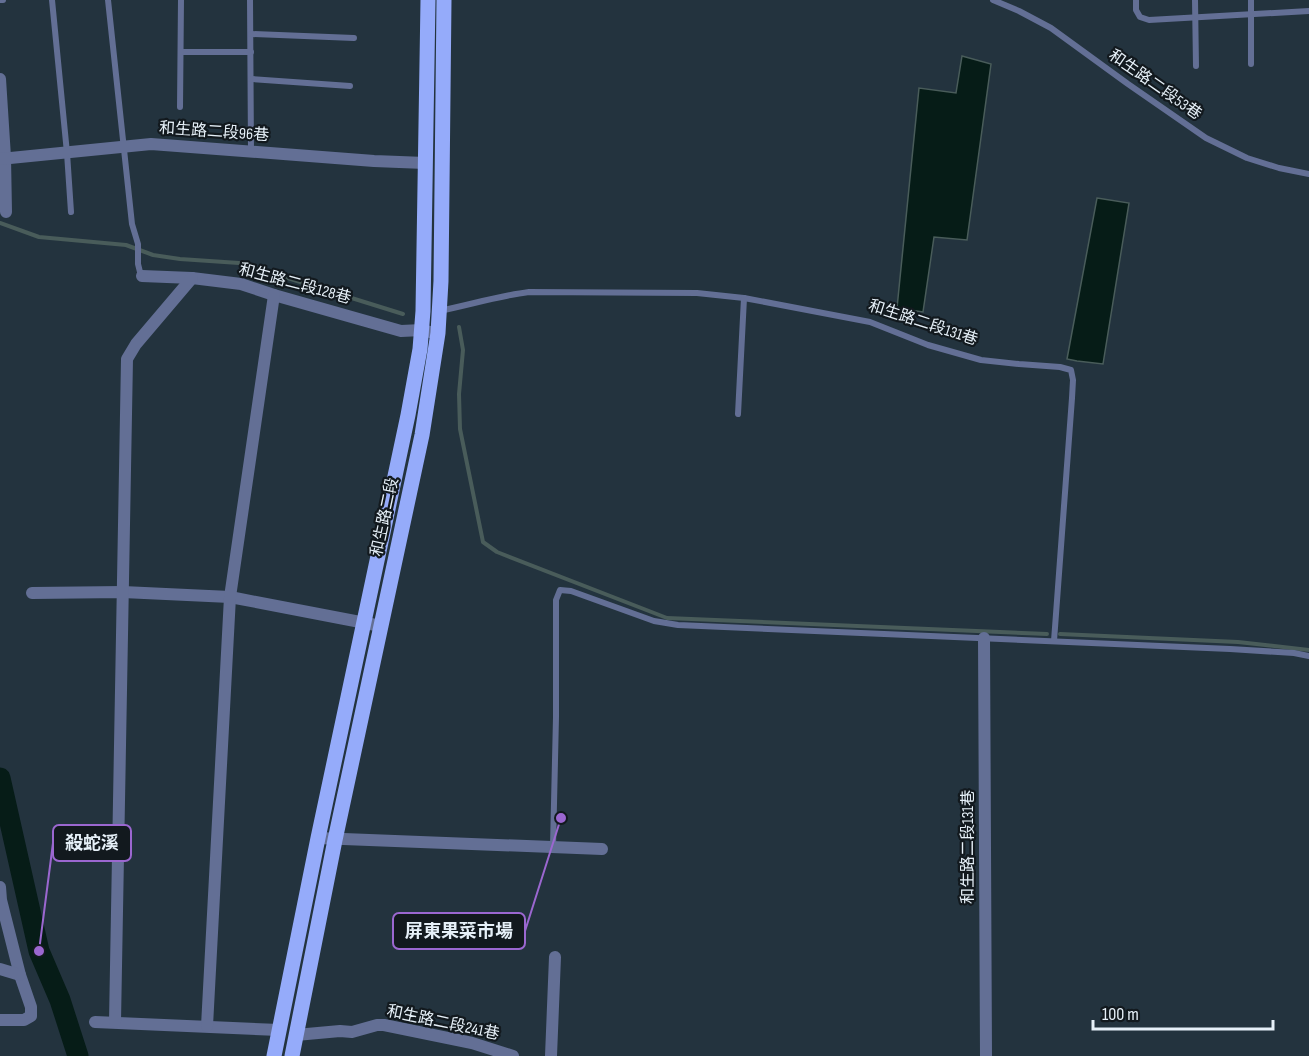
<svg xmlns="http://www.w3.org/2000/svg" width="1309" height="1056" font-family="'Sofia Sans Condensed','Noto Sans TC',sans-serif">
<rect width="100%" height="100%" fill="#23333e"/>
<!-- water -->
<g fill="#061c17" stroke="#495c5a" stroke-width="1.5">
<path d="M962 56 991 64 967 240 934 237 923 312 897 308 919 88 956 93Z"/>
<path d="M1097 198 1129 203 1103 364 1077 361 1067 359Z"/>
</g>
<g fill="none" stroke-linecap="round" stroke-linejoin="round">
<!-- stream -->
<g stroke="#495c5a" stroke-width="4">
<path d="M0 223 39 237 126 245 153 255 180 259 239 263 403 314"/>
<path d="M459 327 463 350 459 394 460 429 483 542 497 552 667 618 1047 634"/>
<path d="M1060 634 1238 642 1309 650"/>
</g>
<!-- river -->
<path stroke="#061c17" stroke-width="21" d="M0 778 39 951 60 1000 78 1056"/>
<!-- lane -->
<g stroke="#636f95" stroke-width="6">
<path d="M0 0H3"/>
<path d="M52 0 67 153 71 212"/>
<path d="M108 0 132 224 138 244V264L141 276"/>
<path d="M250 0 251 151"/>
<path d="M993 0 1019 11 1051 28 1128 84 1206 138 1247 158 1279 168 1309 174"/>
<path d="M1136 0V10L1140 17 1149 20 1309 11"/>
<path d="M1195 0 1196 66"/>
<path d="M1251 0V64"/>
<path d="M251 34 354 38"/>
<path d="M181 52H251"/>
<path d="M251 79 350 86"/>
<path d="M180 107 181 0"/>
<path d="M439 311C469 305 498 296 529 292L697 293 744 298 870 322 928 345 981 360 1019 364 1060 367 1071 370 1073 380 1072 398 1054 641"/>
<path d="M738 414 744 298"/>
<path d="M553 847 556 717V600L560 590 571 591 654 621 678 625 1230 649 1294 653 1309 656"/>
</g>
<!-- street -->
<g stroke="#636f95" stroke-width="12">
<path d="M0 79 5 157 6 212"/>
<path d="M0 159 151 144 374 161 425 163"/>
<path d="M142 276 192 278 241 284 274 295 401 331 422 330 430 332"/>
<path d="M32 593 123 592 230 597 381 626"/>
<path d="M984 638 986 1056"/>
<path d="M318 838 602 849"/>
<path d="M0 887 1 900 20 975 31 1007V1016L24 1020H0"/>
<path d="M0 969 20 975"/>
<path d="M95 1022 279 1030"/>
<path d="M115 1022 127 359 136 344 192 278"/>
<path d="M207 1026 230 597 274 295"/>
<path d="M296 1035 340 1031 352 1032 377 1025H384L472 1043 513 1056"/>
<path d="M551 1056 555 957"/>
</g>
<!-- primary -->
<g stroke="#95abfa" stroke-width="15">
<path d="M274 1056 318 838 408 415 420 349 423 311 428 0"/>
<path d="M292 1056 335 840 422 435 438 333 441 281 444 0"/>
</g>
</g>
<g text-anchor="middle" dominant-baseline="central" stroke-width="4.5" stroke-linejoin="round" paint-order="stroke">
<!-- street labels -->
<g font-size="16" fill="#e6f0f8" stroke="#12191e">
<text transform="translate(1155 85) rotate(35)">和生路二段53巷</text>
<text transform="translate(214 132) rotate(4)">和生路二段96巷</text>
<text transform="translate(295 284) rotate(15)">和生路二段128巷</text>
<text transform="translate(923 323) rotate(18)">和生路二段131巷</text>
<text transform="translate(385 517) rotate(-78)">和生路二段</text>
<text transform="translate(968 847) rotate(-90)">和生路二段131巷</text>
<text transform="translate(443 1023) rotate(12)">和生路二段241巷</text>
</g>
</g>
<!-- callouts -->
<path fill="none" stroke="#9b67d0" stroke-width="2" d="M39 951L53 843M561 818L525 931"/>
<g fill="#9b67d0" stroke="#12191e" stroke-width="2">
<circle cx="39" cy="951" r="6"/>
<circle cx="561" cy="818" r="6"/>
</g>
<g fill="#12191e" stroke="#9b67d0" stroke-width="2">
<rect x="53" y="825" width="78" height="36" rx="6"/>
<rect x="393" y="913" width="132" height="36" rx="6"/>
</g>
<g font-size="18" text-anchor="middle" font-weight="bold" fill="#e6f0f8">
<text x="92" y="849">殺蛇溪</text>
<text x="459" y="937">屏東果菜市場</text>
</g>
<!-- scale -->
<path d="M1093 1020v9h180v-9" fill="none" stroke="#e6f0f8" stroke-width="3"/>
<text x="1102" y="1020" font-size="18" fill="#e6f0f8" stroke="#12191e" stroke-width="4.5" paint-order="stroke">100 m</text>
</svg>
